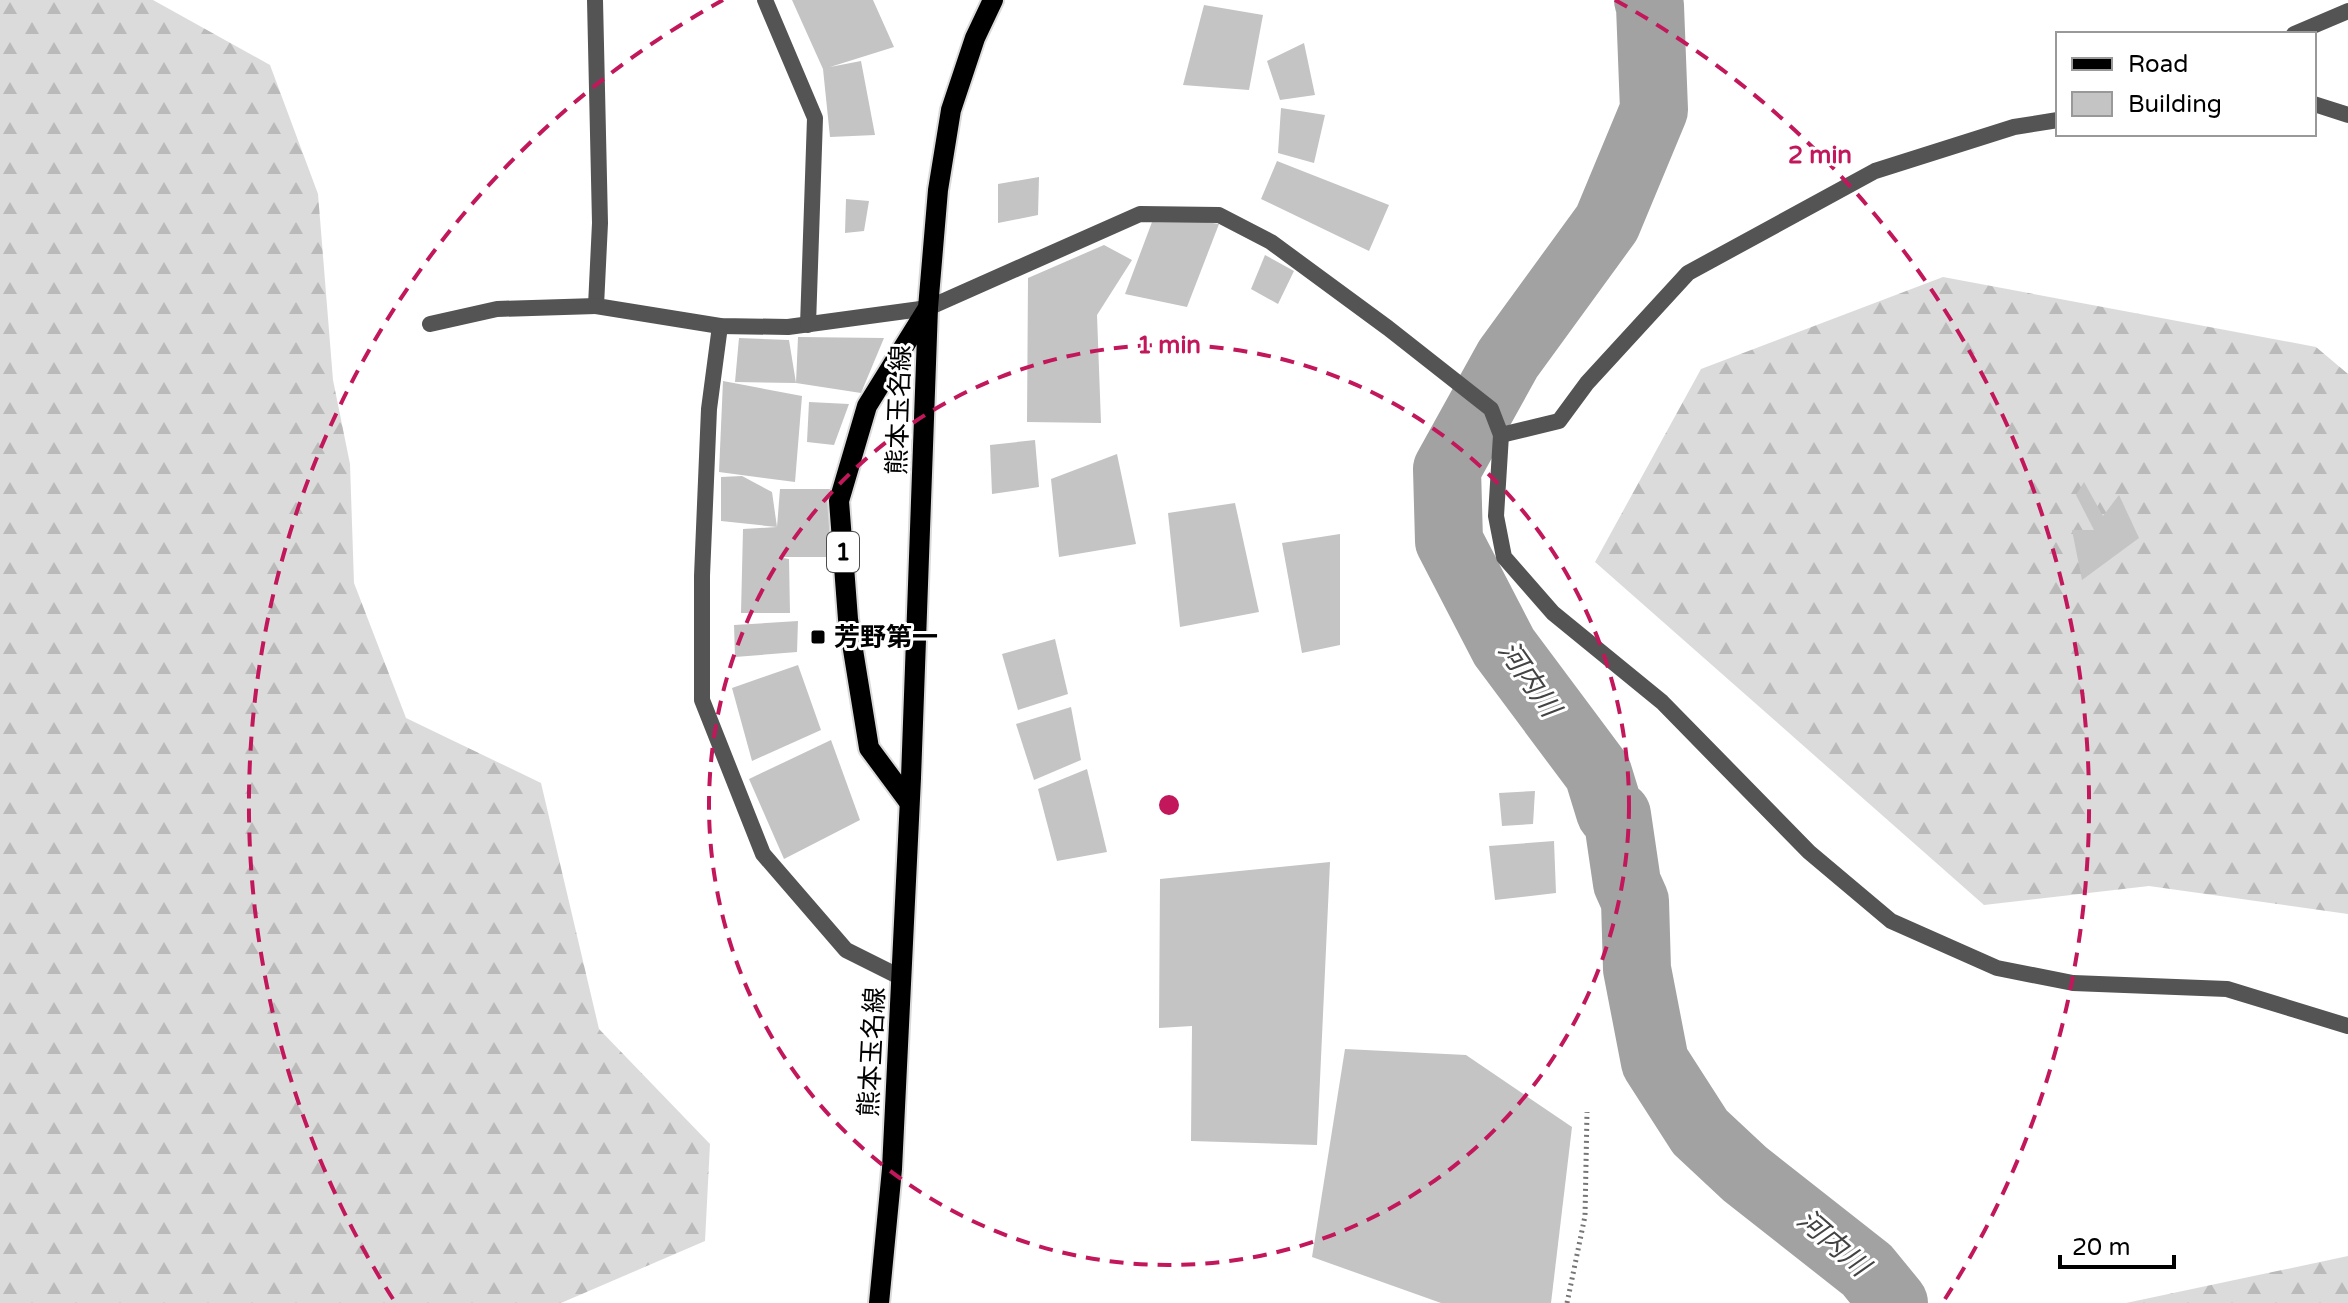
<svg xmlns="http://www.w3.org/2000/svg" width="2348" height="1303" font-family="'Varela Round','Noto Sans JP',sans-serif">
<defs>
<pattern id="forest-firs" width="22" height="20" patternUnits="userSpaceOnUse" patternTransform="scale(2)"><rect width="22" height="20" fill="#dbdbdb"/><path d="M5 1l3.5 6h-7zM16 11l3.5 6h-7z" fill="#bababa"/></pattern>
</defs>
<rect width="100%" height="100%" fill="#fff"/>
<!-- forest -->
<g fill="url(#forest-firs)">
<path d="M0 0H153L270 65 318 194 333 380 350 464 354 583 406 718 541 783 599 1029 710 1144 705 1241 561 1303H0Z"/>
<path d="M1943 277 2316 347 2348 374V914L2149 886 1984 905 1595 562 1701 369Z"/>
<path d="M2348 1256V1303H2126Z"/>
</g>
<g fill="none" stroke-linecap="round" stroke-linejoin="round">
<!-- river -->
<path stroke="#a2a2a2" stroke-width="68" d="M1648 0 1650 6 1654 110 1607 223 1508 359 1447 469 1449 541 1504 647 1598 773 1610 812 1617 815 1627 883 1635 901 1637 969 1655 1062 1700 1132 1745 1174 1867 1270 1894 1303"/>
</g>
<!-- building -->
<g fill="#c4c4c4">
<path d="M792 0H873L894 47 830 67 861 61 875 135 830 137 823 69Z"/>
<path d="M1204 5 1263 15 1249 90 1183 85Z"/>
<path d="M1304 43 1315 95 1280 100 1267 61Z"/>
<path d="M1281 108 1325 115 1314 163 1278 153Z"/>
<path d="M1277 161 1389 205 1369 251 1261 199Z"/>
<path d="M1039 177 1038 215 998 223V184Z"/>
<path d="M846 199 869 201 864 231 845 233Z"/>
<path d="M1155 214 1219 224 1187 307 1125 294Z"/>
<path d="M1104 245 1132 260 1097 315 1101 423 1027 422 1028 278Z"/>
<path d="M1265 255 1294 271 1278 304 1251 289Z"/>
<path d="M798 337 884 338 861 393 796 383Z"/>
<path d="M739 338 789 340 796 383 735 382Z"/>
<path d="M723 381 802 396 795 482 719 472Z"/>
<path d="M809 402 849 404 834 445 807 442Z"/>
<path d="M1035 440 1039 487 992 494 990 445Z"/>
<path d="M1117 454 1136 544 1059 557 1051 479Z"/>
<path d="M742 476 772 492 777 527 721 521V477Z"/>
<path d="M2084 482 2103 516 2119 495 2139 538 2082 580 2072 530H2094L2076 495Z"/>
<path d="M780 489H831L829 557H777L789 559 790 613H741L743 529 777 527Z"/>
<path d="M1235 503 1259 612 1180 627 1168 513Z"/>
<path d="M1340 534V645L1302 653 1282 543Z"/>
<path d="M798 621 797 652 735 657 734 625Z"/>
<path d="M1055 639 1068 694 1018 710 1002 654Z"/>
<path d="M798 665 821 730 752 761 732 688Z"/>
<path d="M1071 707 1081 760 1034 780 1016 724Z"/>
<path d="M831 740 860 820 784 859 749 779Z"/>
<path d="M1087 769 1107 852 1057 861 1038 789Z"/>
<path d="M1535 791 1533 824 1502 826 1499 793Z"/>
<path d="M1554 841 1556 893 1495 900 1489 846Z"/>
<path d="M1330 862 1317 1145 1191 1141 1192 1026 1159 1028 1160 879Z"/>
<path d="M1345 1049 1466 1055 1572 1127 1551 1303H1441L1312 1257Z"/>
</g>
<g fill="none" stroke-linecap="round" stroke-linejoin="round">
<defs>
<g id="primary">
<path d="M909 802 869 748 848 619 839 501 867 406 926 311"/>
<path d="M879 1303 892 1169 911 778 928 308 938 190 951 110 975 38 993 0"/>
</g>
</defs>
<!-- primary casing -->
<use href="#primary" stroke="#dbdbdb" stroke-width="24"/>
<!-- path -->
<path stroke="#767676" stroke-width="5" stroke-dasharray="2 4" stroke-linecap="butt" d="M1567 1303 1585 1216 1587 1112"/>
<!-- street -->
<g stroke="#545454" stroke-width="16">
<path d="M595 0 600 223 596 306 720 326 788 327 928 308 1140 214 1219 215 1271 242 1388 328 1491 409 1501 435 1496 516 1504 557 1553 613 1662 702 1809 852 1891 921 1997 968 2073 983 2227 989 2348 1026"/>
<path d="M765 0 815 118 808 325"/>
<path d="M2294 34 2348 11"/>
<path d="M2314 104 2348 115"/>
<path d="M430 324 497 309 596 306"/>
<path d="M720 326 709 409 702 576V700L763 854 846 950 902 978"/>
<path d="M1501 435 1559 421 1587 383 1688 273 1875 171 2014 127 2058 120"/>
</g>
<!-- primary -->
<use href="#primary" stroke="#000" stroke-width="20"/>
</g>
<!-- distance rings -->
<g fill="none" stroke="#c2185b" stroke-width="4" stroke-dasharray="14 10">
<circle cx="1169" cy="805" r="460"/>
<path d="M393 1299A920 920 0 0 1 723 0M1615 0A920 920 0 0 1 1945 1299"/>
</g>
<!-- markers -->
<rect fill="#000" stroke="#fff" stroke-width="3" x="810" y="629" width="16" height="16" rx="4"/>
<g text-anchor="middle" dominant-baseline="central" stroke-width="6" stroke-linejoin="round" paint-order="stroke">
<!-- shield labels -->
<rect fill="#fff" stroke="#4c4c4c" stroke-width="2" x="827" y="532" width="32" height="40" rx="6"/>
<g font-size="24" font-weight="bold" fill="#000">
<text x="843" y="552">1</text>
</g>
<!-- street labels -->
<g font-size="26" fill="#000" stroke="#fff">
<text transform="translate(899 410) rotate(-88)">熊本玉名線</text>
<text transform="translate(872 1052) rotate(-87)">熊本玉名線</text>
</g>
<!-- poi labels -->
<g font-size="26" font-weight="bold" fill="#000" stroke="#fff" text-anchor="start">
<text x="834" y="637">芳野第一</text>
</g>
<!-- water labels -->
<g font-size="28" font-style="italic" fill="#434343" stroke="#fff">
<text transform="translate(1529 679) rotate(55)">河内川</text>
<text transform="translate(1833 1243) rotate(41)">河内川</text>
</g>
</g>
<circle cx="1169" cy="805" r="12" fill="#c2185b" stroke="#fff" stroke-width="4"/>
<g font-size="24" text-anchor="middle" font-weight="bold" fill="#c2185b" stroke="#fff" stroke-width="6" stroke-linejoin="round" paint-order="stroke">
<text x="1820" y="163">2 min</text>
<text x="1169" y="353">1 min</text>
</g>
<!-- legend -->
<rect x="2056" y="32" width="260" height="104" fill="#ffffff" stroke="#999999" stroke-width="2"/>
<rect x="2072" y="58" width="40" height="12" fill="#000000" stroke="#999999" stroke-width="2"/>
<text x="2128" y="72" font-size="24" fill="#000000">Road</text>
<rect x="2072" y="92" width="40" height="24" fill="#c4c4c4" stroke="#999999" stroke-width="2"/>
<text x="2128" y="112" font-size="24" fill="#000000">Building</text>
<!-- scale -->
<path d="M2060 1255v12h114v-12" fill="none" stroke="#000000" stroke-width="4"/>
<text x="2072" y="1255" font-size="24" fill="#000000" stroke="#ffffff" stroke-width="6" paint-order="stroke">20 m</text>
</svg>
